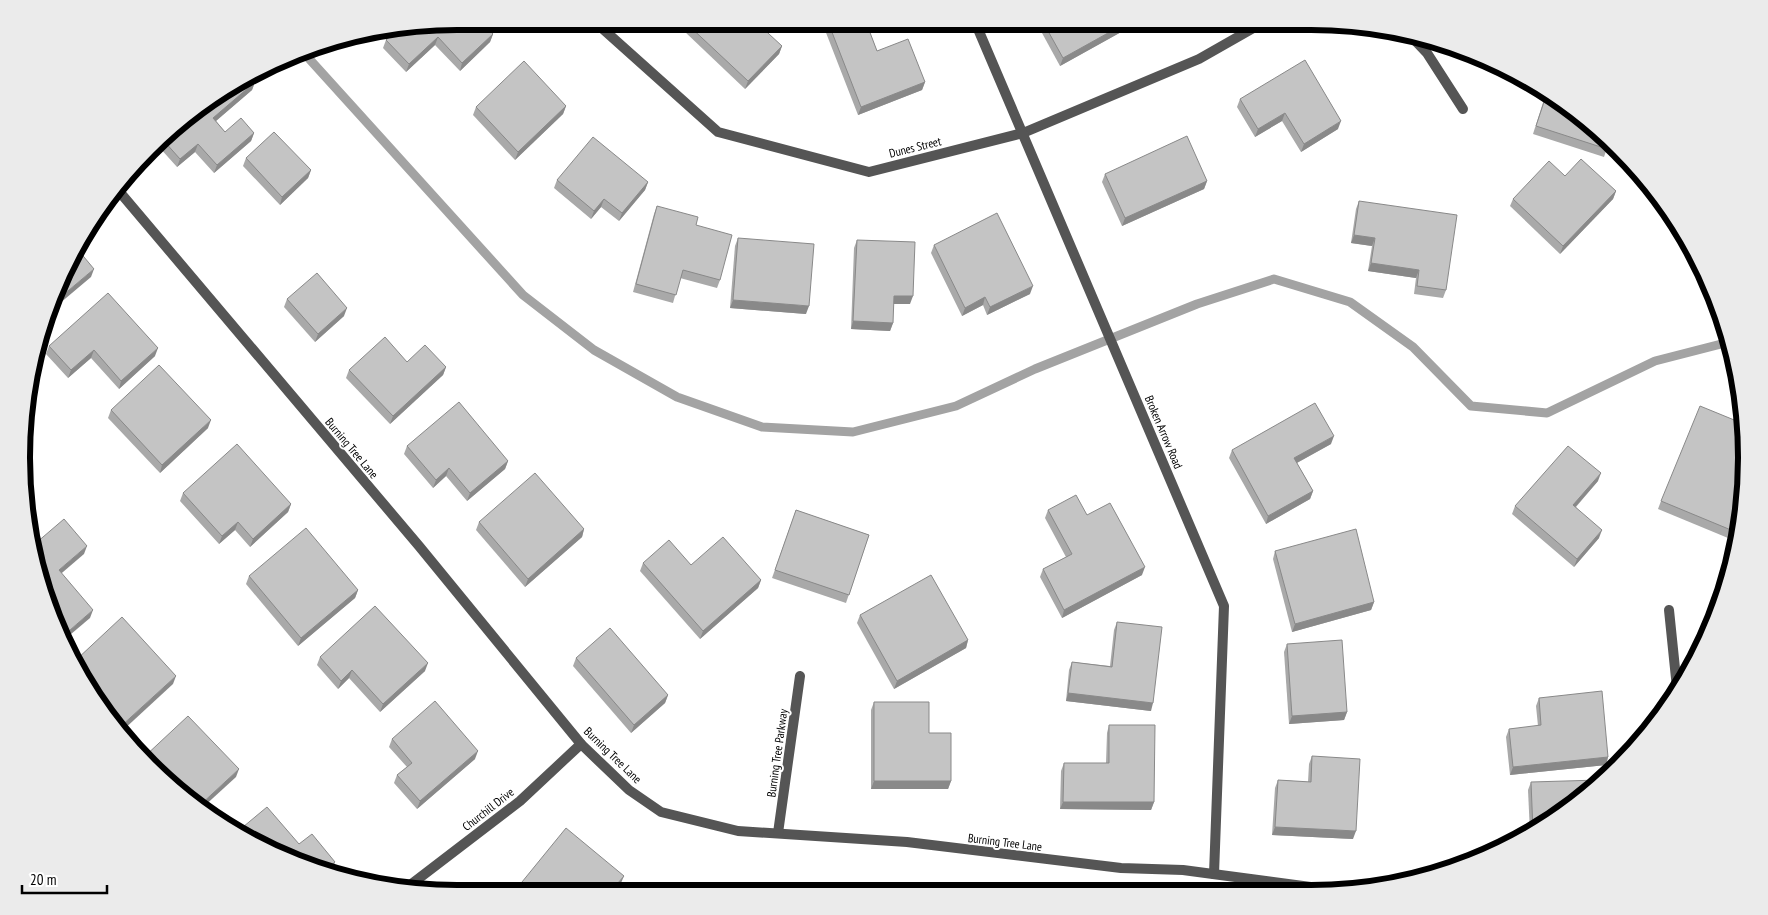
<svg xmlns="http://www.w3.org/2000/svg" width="1768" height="915" font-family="'PT Sans Narrow',sans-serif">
<rect width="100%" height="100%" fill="#fff"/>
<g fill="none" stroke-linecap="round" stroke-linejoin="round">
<!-- stream -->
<path stroke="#a3a3a3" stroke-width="9" d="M303 52 523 295 594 350 677 397 762 427 853 432 956 406 1035 369 1197 304 1274 279 1350 302 1413 347 1471 406 1547 413 1655 361 1729 342"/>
<!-- minor -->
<g stroke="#555" stroke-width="10">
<path d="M594 21 718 132 869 172 1023 133 1199 59 1264 22"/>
<path d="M975 22 1224 606 1214 874"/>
<path d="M1409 34 1427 53 1463 109"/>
<path d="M118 190 419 546 581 744 629 790 661 812 738 831 907 842 1121 868 1183 870 1333 890"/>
<path d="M1669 610 1677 688"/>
<path d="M778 833 800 676"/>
<path d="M405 889 520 801 581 744"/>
</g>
</g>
<!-- wall -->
<g fill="#a9a9a9">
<path d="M825 22H866L877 51 925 82 922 90 858 115 823 25Z"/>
<path d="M1036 22H1125L1126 23 1123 31 1060 66Z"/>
<path d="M686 23 782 46 779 54 745 89 684 31Z"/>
<path d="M396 31 493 34 490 42 460 71 435 45 406 72 383 48 386 40Z"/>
<path d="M255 82 252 90 216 121 225 132 254 133 251 141 214 173 195 152 177 167 159 147 192 112Z"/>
<path d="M1546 93 1609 142 1604 157 1533 134Z"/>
<path d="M1240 99 1338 129 1301 152 1282 121 1255 137 1237 107Z"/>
<path d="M566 106 563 114 515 160 473 115 476 107Z"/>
<path d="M246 158 311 170 308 178 280 205 243 166Z"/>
<path d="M1105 174 1207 181 1204 189 1122 226 1102 182Z"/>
<path d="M1565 176 1616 191 1613 199 1560 254 1510 206 1513 199Z"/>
<path d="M557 180 648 182 645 190 619 221 601 207 591 219 554 188Z"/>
<path d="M1359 201 1446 290 1443 298 1414 294 1416 278 1368 271 1372 246 1351 243 1356 209Z"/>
<path d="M657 206 696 225 720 280 717 288 680 278 673 303 633 292 654 214Z"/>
<path d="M738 238 806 314 730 308 735 246Z"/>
<path d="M857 240 910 304H893V323L890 331 851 329 854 248Z"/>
<path d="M934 245 1030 294 987 315 983 305 962 316 931 253Z"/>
<path d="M287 299 344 316 315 342 284 307Z"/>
<path d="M49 346 155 356 119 389 91 358 68 378 46 354Z"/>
<path d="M407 362 446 367 443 375 390 424 346 378 349 370Z"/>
<path d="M111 410 208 428 160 473 108 418Z"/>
<path d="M1331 444 1297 463 1313 491 1310 499 1266 524 1229 458 1232 450Z"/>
<path d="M407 446 508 461 505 469 467 501 446 476 433 488 404 454Z"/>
<path d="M1598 481 1576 507 1599 538 1574 567 1512 514 1515 506Z"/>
<path d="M183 493 291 504 288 512 250 547 235 530 219 544 180 501Z"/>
<path d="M1661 501H1743L1728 538 1658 509Z"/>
<path d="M796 510 869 535 846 603 772 578Z"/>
<path d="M1048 510 1087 515 1142 575 1062 618 1040 577 1043 569 1066 557 1045 518Z"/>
<path d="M479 522 584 529 582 537 525 587 476 530Z"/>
<path d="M1275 551 1374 602 1371 610 1292 632 1273 559Z"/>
<path d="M643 563 691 565 761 580 758 588 700 639 640 571Z"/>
<path d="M249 576 358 590 355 598 298 646 246 584Z"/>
<path d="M860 615 968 640 966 648 894 689 857 623Z"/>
<path d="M1117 622 1151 711 1066 701 1069 670 1072 662 1110 666 1114 630Z"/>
<path d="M1287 644 1347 712 1344 720 1289 724 1284 652Z"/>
<path d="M320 657 425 671 380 712 349 678 338 689 317 665Z"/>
<path d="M576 658 668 695 665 703 631 733 573 666Z"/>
<path d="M1539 698 1608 757 1606 765 1510 775 1506 737 1509 729 1538 726 1536 706Z"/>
<path d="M874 702 929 733 951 781 948 789H871V710Z"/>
<path d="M1109 725 1154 802 1151 810 1060 809 1061 771 1064 763H1106L1107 733Z"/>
<path d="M392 739 475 759 417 809 394 783 397 775 407 767 389 747Z"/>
<path d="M1312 756 1353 839 1272 835 1275 788 1278 780 1308 782 1309 764Z"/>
<path d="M1531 782 1553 820 1530 833 1528 790Z"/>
</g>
<!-- shaded-wall -->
<g fill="#898989">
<path d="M1126 23 1123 31 1060 66 1063 58Z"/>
<path d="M493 34 490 42 460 71 462 63Z"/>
<path d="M438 37 435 45 406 72 409 64Z"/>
<path d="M782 46 779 54 745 89 748 81Z"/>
<path d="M255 82 252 90 210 126 213 118Z"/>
<path d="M925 82 922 90 858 115 861 107Z"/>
<path d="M566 106 563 114 515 160 518 152Z"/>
<path d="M1285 113 1282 121 1255 137 1258 129Z"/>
<path d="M1341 121 1338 129 1301 152 1304 144Z"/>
<path d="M254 133 251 141 214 173 217 165Z"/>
<path d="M198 144 195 152 177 167 180 159Z"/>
<path d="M311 170 308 178 280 205 282 197Z"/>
<path d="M1207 181 1204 189 1122 226 1125 218Z"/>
<path d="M648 182 645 190 619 221 622 213Z"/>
<path d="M1616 191 1613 199 1560 254 1563 246Z"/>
<path d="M604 199 601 207 591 219 594 211Z"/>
<path d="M1354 235 1375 238 1372 246 1351 243Z"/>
<path d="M1371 263 1419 270 1416 278 1368 271Z"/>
<path d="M94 269 91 277 53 309 56 301Z"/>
<path d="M1033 286 1030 294 987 315 990 307Z"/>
<path d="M894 296H913L910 304H891Z"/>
<path d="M985 297 983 305 962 316 965 308Z"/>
<path d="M733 300 809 306 806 314 730 308Z"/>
<path d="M347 308 344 316 315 342 318 334Z"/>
<path d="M853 321 893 323 890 331 851 329Z"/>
<path d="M158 348 155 356 119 389 121 381Z"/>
<path d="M94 350 91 358 68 378 71 370Z"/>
<path d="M446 367 443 375 390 424 393 416Z"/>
<path d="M211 420 208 428 160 473 162 465Z"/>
<path d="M1334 436 1331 444 1291 466 1294 458Z"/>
<path d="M508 461 505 469 467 501 470 493Z"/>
<path d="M449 468 446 476 433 488 436 480Z"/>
<path d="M1601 473 1598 481 1570 513 1573 505Z"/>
<path d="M1313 491 1310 499 1266 524 1268 516Z"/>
<path d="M291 504 288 512 250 547 253 539Z"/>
<path d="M238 522 235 530 219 544 222 536Z"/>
<path d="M584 529 582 537 525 587 528 579Z"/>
<path d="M1602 530 1599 538 1574 567 1577 559Z"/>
<path d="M87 546 84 554 56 578 59 570Z"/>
<path d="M1145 567 1142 575 1062 618 1064 610Z"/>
<path d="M761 580 758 588 700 639 703 631Z"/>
<path d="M358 590 355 598 298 646 301 638Z"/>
<path d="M1374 602 1371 610 1292 632 1295 624Z"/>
<path d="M93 610 90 618 64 640 62 637Z"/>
<path d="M968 640 966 648 894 689 897 681Z"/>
<path d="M428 663 425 671 380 712 383 704Z"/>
<path d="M352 670 349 678 338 689 341 681Z"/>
<path d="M176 676 173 684 121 732 119 728Z"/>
<path d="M1068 693 1153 703 1151 711 1066 701Z"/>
<path d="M668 695 665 703 631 733 634 725Z"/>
<path d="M1347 712 1344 720 1289 724 1292 716Z"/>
<path d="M478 751 475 759 417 809 420 801Z"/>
<path d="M1608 757 1606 765 1510 775 1513 767Z"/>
<path d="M239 769 236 777 201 809 198 807Z"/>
<path d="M874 781H951L948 789H871Z"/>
<path d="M1063 802H1154L1151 810 1060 809Z"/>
<path d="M1275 827 1356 831 1353 839 1272 835Z"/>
<path d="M335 862 332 870 329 873 324 871Z"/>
<path d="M624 876 621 883 614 892H610Z"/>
</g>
<!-- building -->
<g fill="#c4c4c4" stroke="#898989">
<path d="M458 21H481L493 34 462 63 438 37 409 64 386 40 396 31Z"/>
<path d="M688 21 756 22 782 46 748 81 686 23Z"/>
<path d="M828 22H866L877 51 908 39 925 82 861 107Z"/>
<path d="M1043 22H1125L1126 23 1063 58Z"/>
<path d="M1305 60 1341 121 1304 144 1285 113 1258 129 1240 99Z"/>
<path d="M524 61 566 106 518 152 476 107Z"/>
<path d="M252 79 255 82 213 118 225 132 241 118 254 133 217 165 198 144 180 159 164 141 192 112Z"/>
<path d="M1547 93 1576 112 1609 142 1607 149 1536 126Z"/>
<path d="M274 132 311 170 282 197 246 158Z"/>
<path d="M1187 136 1207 181 1125 218 1105 174Z"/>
<path d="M593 137 648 182 622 213 604 199 594 211 557 180Z"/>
<path d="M1581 159 1616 191 1563 246 1513 199 1549 161 1565 176Z"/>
<path d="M1359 201 1457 215 1446 290 1417 286 1419 270 1371 263 1375 238 1354 235Z"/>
<path d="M657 206 698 217 696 225 732 235 720 280 683 270 676 295 636 284Z"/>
<path d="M997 213 1033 286 990 307 985 297 965 308 934 245Z"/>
<path d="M738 238 814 244 809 306 733 300Z"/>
<path d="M857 240 915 242 913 296H894L893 323 853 321Z"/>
<path d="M79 251 94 269 56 301Z"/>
<path d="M317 273 347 308 318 334 287 299Z"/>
<path d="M108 293 158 348 121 381 94 350 71 370 49 346Z"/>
<path d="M385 337 407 362 425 345 446 367 393 416 349 370Z"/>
<path d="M159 365 211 420 162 465 111 410Z"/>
<path d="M459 402 508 461 470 493 449 468 436 480 407 446Z"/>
<path d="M1315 403 1334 436 1294 458 1313 491 1268 516 1232 450Z"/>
<path d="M1700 406 1744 424 1746 486 1744 499 1731 530 1661 501Z"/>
<path d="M237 444 291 504 253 539 238 522 222 536 183 493Z"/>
<path d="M1568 446 1601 473 1573 505 1602 530 1577 559 1515 506Z"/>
<path d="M535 473 584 529 528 579 479 522Z"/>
<path d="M1076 495 1087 515 1110 503 1145 567 1064 610 1043 569 1072 554 1048 510Z"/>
<path d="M796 510 869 535 849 595 775 570Z"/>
<path d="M64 519 87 546 59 570 93 610 62 637 55 625 36 543Z"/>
<path d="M306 528 358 590 301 638 249 576Z"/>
<path d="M1356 529 1374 602 1295 624 1275 551Z"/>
<path d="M723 537 761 580 703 631 643 563 669 540 691 565Z"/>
<path d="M931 575 968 640 897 681 860 615Z"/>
<path d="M375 606 428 663 383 704 352 670 341 681 320 657Z"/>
<path d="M122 617 176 676 119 728 76 660Z"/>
<path d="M1117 622 1162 627 1153 703 1068 693 1072 662 1112 667Z"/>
<path d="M610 628 668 695 634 725 576 658Z"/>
<path d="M1342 640 1347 712 1292 716 1287 644Z"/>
<path d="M1602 691 1608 757 1513 767 1509 729 1541 725 1539 698Z"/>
<path d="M435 701 478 751 420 801 397 775 412 763 392 739Z"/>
<path d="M874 702H929V733H951V781H874Z"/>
<path d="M188 716 239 769 198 807 192 804 143 758Z"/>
<path d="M1109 725H1155L1154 802H1063L1064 763H1109Z"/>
<path d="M1312 756 1360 759 1356 831 1275 827 1278 780 1311 782Z"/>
<path d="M1599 780 1553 820 1533 831 1531 782Z"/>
<path d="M267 807 299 844 312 834 335 862 324 871 264 849 237 832Z"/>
<path d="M566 828 624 876 610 892H567L563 889 560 892 513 893Z"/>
<path d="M654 887 732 890V892H654Z"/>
</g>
<g text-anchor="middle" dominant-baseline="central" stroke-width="4" stroke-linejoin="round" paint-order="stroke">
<!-- street labels -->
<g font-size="12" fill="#000" stroke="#fff">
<text transform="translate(915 147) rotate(-14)">Dunes Street</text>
<text transform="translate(1164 432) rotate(67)">Broken Arrow Road</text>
<text transform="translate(352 448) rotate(50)">Burning Tree Lane</text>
<text transform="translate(777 753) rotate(-82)">Burning Tree Parkway</text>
<text transform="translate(613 755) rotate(44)">Burning Tree Lane</text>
<text transform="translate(488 809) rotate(-38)">Churchill Drive</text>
<text transform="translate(1005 842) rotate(7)">Burning Tree Lane</text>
</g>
</g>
<!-- crop -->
<path d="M0 0H1768V915H0ZM457 30H1311A427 427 0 0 1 1738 457V458A427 427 0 0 1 1311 885H457A427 427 0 0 1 30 458V457A427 427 0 0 1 457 30Z" fill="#ebebeb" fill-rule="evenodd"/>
<path fill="none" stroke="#000" stroke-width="6" d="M457 30H1311A427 427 0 0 1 1738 457V458A427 427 0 0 1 1311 885H457A427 427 0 0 1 30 458V457A427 427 0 0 1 457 30Z"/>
<!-- scale -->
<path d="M22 885v8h85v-8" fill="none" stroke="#000000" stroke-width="2.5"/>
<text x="30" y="885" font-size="15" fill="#000000" stroke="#ffffff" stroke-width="4" paint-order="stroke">20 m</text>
</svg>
